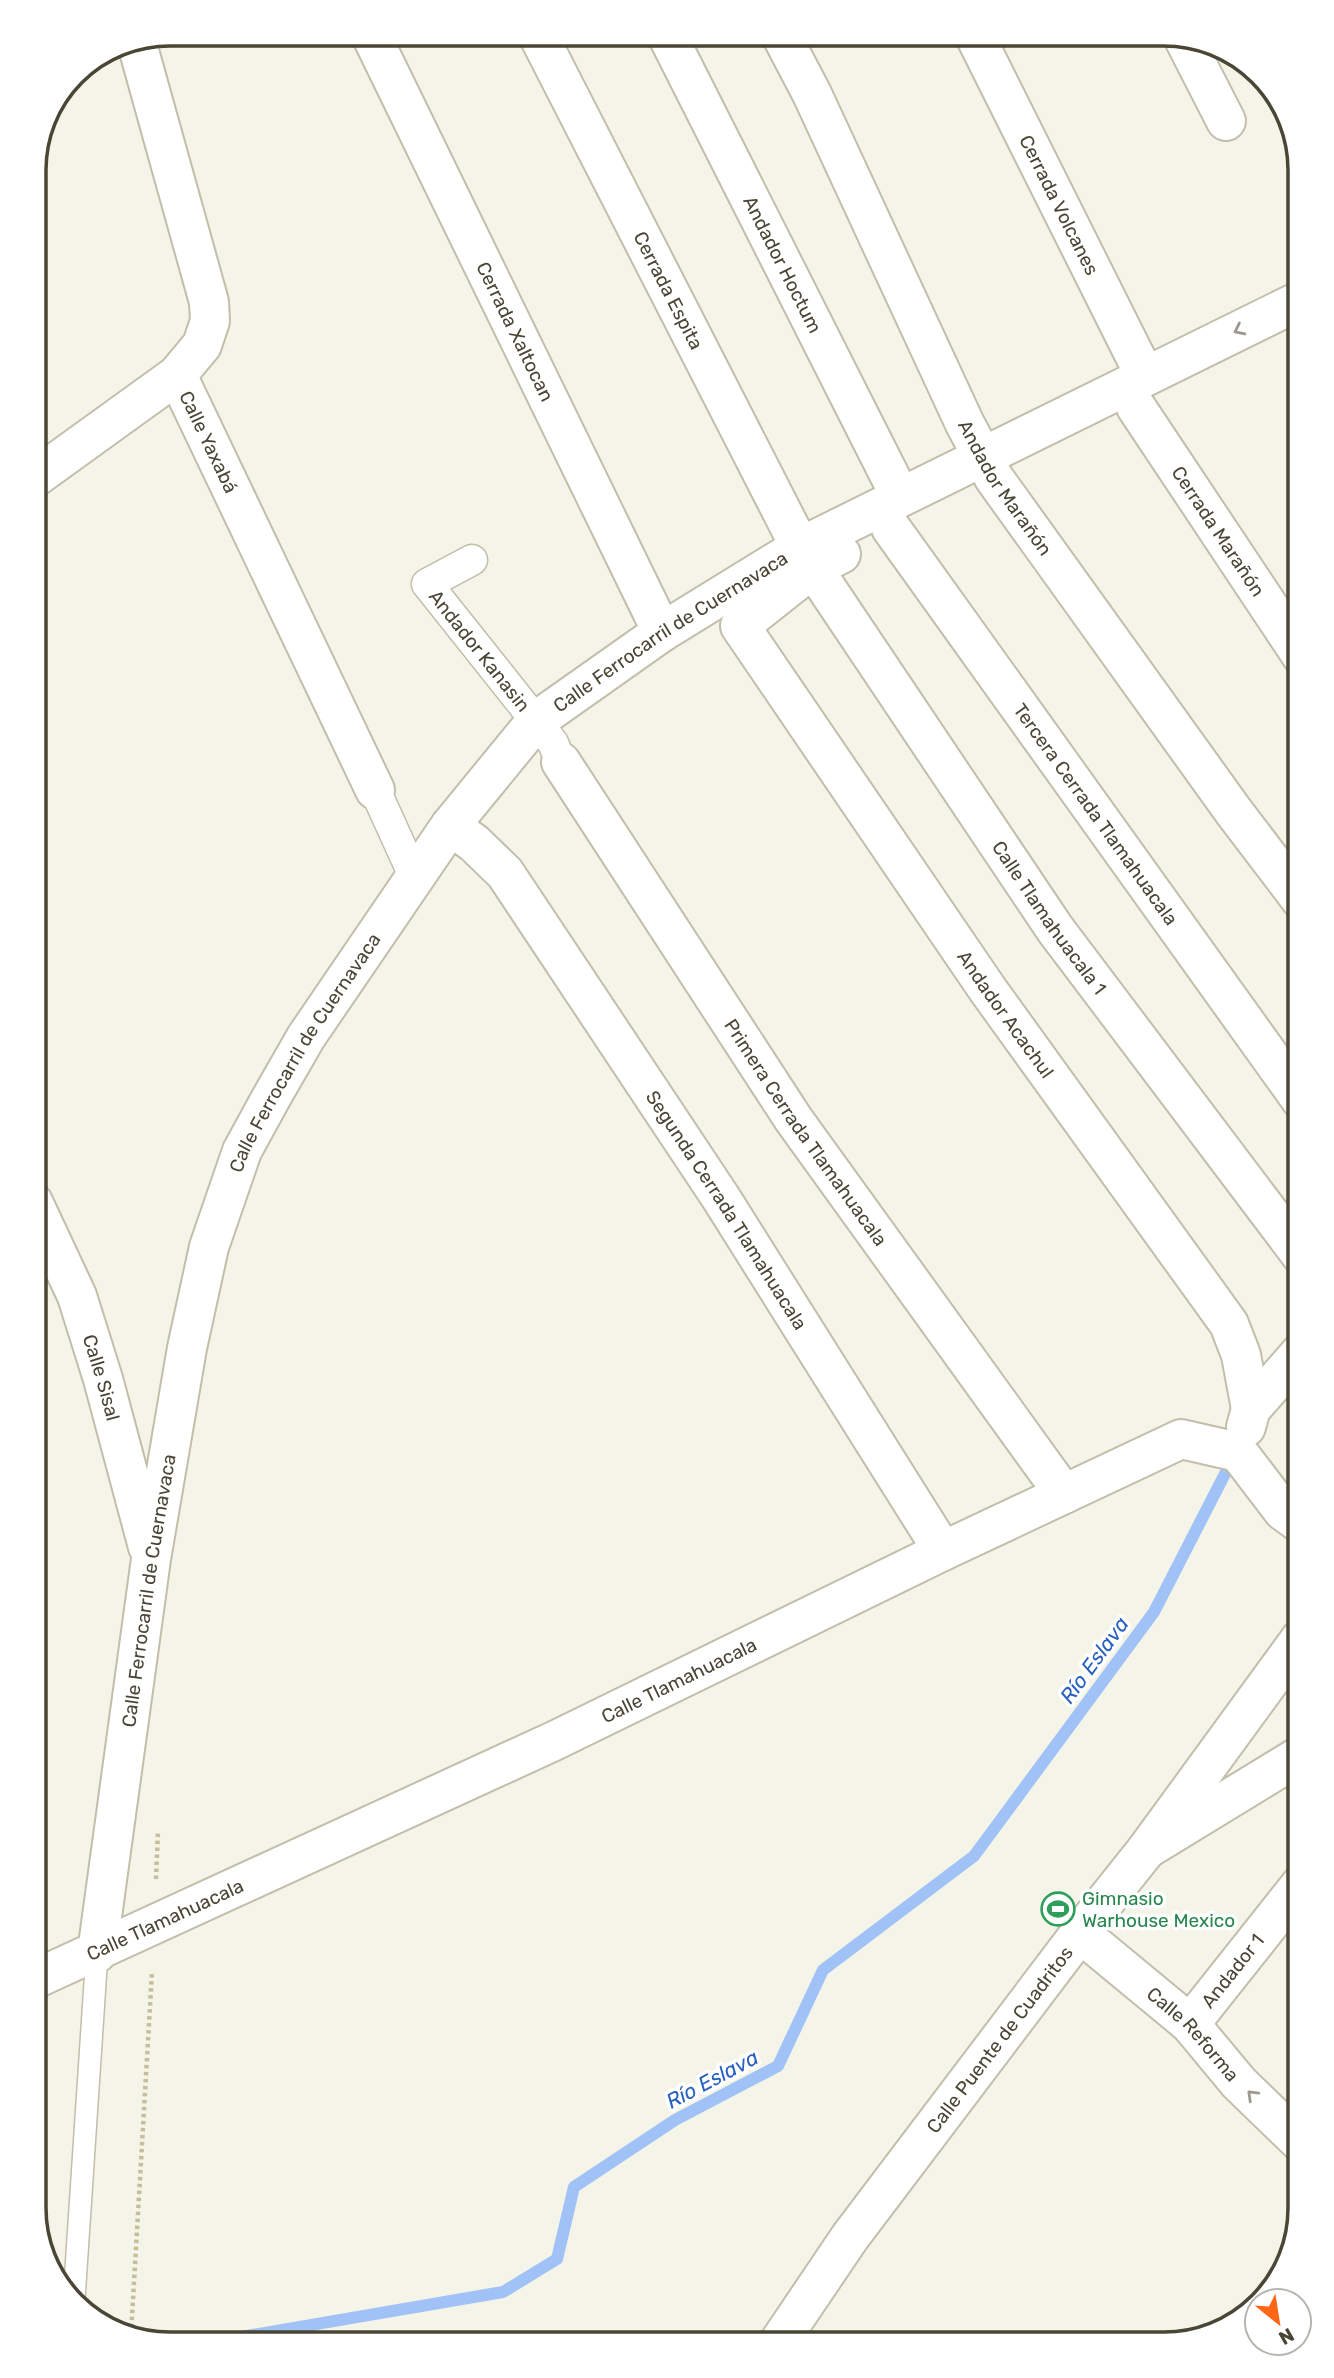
<svg xmlns="http://www.w3.org/2000/svg" width="1334" height="2378" font-family="Rubik,sans-serif">
<rect width="100%" height="100%" fill="#f5f4e8"/>
<g fill="none" stroke-linecap="round" stroke-linejoin="round">
<!-- stream -->
<path stroke="#a1c2f6" stroke-width="12" d="M200 2344 503 2292 557 2259 574 2187 675 2120 778 2066 823 1970 974 1856 1154 1612 1230 1464"/>
<defs>
<path id="service" d="M74 2299 97 1953"/>
<g id="pedestrian">
<path id="s1" d="M472 560 427 584 536 721 553 743 561 762"/>
<path d="M375 790 415 878"/>
</g>
<g id="minor">
<path id="s2" d="M370 33 662 632"/>
<path id="s3" d="M537 33 800 547"/>
<path id="s4" d="M666 33 900 496"/>
<path id="s5" d="M780 33 812 94 965 424 994 478 1234 812 1301 900"/>
<path id="s6" d="M974 34 1145 376"/>
<path d="M1183 37 1226 121"/>
<path id="s7" d="M177 375 375 790"/>
<path id="s8" d="M1136 407 1301 655"/>
<path d="M33 479 177 375 202 345 210 321 209 302 136 40"/>
<path id="s9" d="M891 528 1301 1100"/>
<path id="s10" d="M841 554 813 568 740 626 988 990 1229 1324 1241 1355 1251 1409"/>
<path id="s11" d="M813 568 1055 929 1301 1255"/>
<path id="s12" d="M561 762 794 1120 1064 1494"/>
<path id="s13" d="M450 826 474 843 505 873 721 1198 943 1551"/>
<path id="s14" d="M33 1202 77 1296 103 1379 148 1547"/>
<path d="M1246 1427 1251 1409 1301 1352"/>
<path d="M1147 1849 1301 1755"/>
<path id="s15" d="M1080 1933 1190 2024 1239 2083 1301 2143"/>
<path id="s16" d="M97 1953 151 1559 187 1348 209 1247 242 1151 271 1098 306 1037 450 826 536 721 662 632 800 547 1301 300"/>
<path id="s17" d="M1190 2024 1301 1884"/>
</g>
<g id="tertiary">
<path id="s18" d="M33 1980 554 1741 943 1551 1181 1439 1238 1452 1283 1511 1301 1524"/>
<path id="s19" d="M777 2345 850 2237 1080 1933 1147 1849 1301 1638"/>
</g>
</defs>
<!-- service casing -->
<use href="#service" stroke="#c1beaa" stroke-width="24"/>
<!-- pedestrian casing -->
<use href="#pedestrian" stroke="#c1beaa" stroke-width="33"/>
<!-- minor casing -->
<use href="#minor" stroke="#c1beaa" stroke-width="42"/>
<!-- tertiary casing -->
<use href="#tertiary" stroke="#c1beaa" stroke-width="42"/>
<!-- path -->
<g stroke="#c4be9a" stroke-width="4.5" stroke-dasharray="3.5 3.5" stroke-linecap="butt">
<path d="M156 1879 158 1832"/>
<path d="M131 2334 152 1972"/>
</g>
<!-- service -->
<use href="#service" stroke="#fff" stroke-width="21"/>
<!-- pedestrian -->
<use href="#pedestrian" stroke="#fff" stroke-width="30"/>
<!-- minor -->
<use href="#minor" stroke="#fff" stroke-width="38"/>
<!-- tertiary -->
<use href="#tertiary" stroke="#fff" stroke-width="38"/>
</g>
<!-- one-way arrows -->
<defs><path id="oneway-chevron" d="M-2-3.5L2.5 0L-2 3.5" fill="none" stroke-width="1.6" stroke-linecap="round" stroke-linejoin="round" transform="scale(1.75)"/></defs>
<g stroke="#9b9990">
<use href="#oneway-chevron" transform="translate(1239 330) rotate(154)"/>
<use href="#oneway-chevron" transform="translate(1252 2095) rotate(-136)"/>
</g>
<!-- icons -->
<defs>
<symbol id="stadium-ring" viewBox="-11 -11 22 22"><circle r="9.5" fill="#fff" stroke="#2e9e5b" stroke-width="1.5"/><path d="M0-5a6.5 5 0 1 0 0 10a6.5 5 0 1 0 0-10ZM-3.5-1.8h7v3.6h-7Z" fill="#2e9e5b"/></symbol>
</defs>
<g fill-rule="evenodd">
<use href="#stadium-ring" x="1039" y="1890" width="38" height="38"/>
</g>
<g text-anchor="middle" dominant-baseline="central" stroke-width="7" stroke-linejoin="round" paint-order="stroke">
<!-- street labels -->
<g font-size="19" fill="#494636" stroke="#fff">
<text stroke="none"><textPath href="#s6" startOffset="191">Cerrada Volcanes</textPath></text>
<text stroke="none"><textPath href="#s4" startOffset="259">Andador Hoctum</textPath></text>
<text stroke="none"><textPath href="#s3" startOffset="289">Cerrada Espita</textPath></text>
<text stroke="none"><textPath href="#s2" startOffset="332">Cerrada Xaltocan</textPath></text>
<text stroke="none"><textPath href="#s7" startOffset="74">Calle Yaxabá</textPath></text>
<text stroke="none"><textPath href="#s5" startOffset="508">Andador Marañón</textPath></text>
<text stroke="none"><textPath href="#s8" startOffset="149">Cerrada Marañón</textPath></text>
<text stroke="none"><textPath href="#s16" startOffset="1500">Calle Ferrocarril de Cuernavaca</textPath></text>
<text stroke="none"><textPath href="#s1" startOffset="136">Andador Kanasin</textPath></text>
<text stroke="none"><textPath href="#s9" startOffset="352">Tercera Cerrada Tlamahuacala</textPath></text>
<text stroke="none"><textPath href="#s11" startOffset="422">Calle Tlamahuacala 1</textPath></text>
<text stroke="none"><textPath href="#s10" startOffset="595">Andador Acachul</textPath></text>
<text stroke="none"><textPath href="#s16" startOffset="933">Calle Ferrocarril de Cuernavaca</textPath></text>
<text stroke="none"><textPath href="#s12" startOffset="444">Primera Cerrada Tlamahuacala</textPath></text>
<text stroke="none"><textPath href="#s13" startOffset="476">Segunda Cerrada Tlamahuacala</textPath></text>
<text stroke="none"><textPath href="#s14" startOffset="189">Calle Sisal</textPath></text>
<text stroke="none"><textPath href="#s16" startOffset="366">Calle Ferrocarril de Cuernavaca</textPath></text>
<text stroke="none"><textPath href="#s18" startOffset="712">Calle Tlamahuacala</textPath></text>
<text stroke="none"><textPath href="#s18" startOffset="145">Calle Tlamahuacala</textPath></text>
<text stroke="none"><textPath href="#s17" startOffset="68">Andador 1</textPath></text>
<text stroke="none"><textPath href="#s15" startOffset="152">Calle Reforma</textPath></text>
<text stroke="none"><textPath href="#s19" startOffset="378">Calle Puente de Cuadritos</textPath></text>
</g>
<!-- leisure labels -->
<g font-size="19" fill="#27864d" stroke="#fff" text-anchor="start">
<text x="1082" y="1898">Gimnasio<tspan x="1082" dy="22">Warhouse Mexico</tspan></text>
</g>
<!-- water labels -->
<g font-size="21" font-style="italic" fill="#2760be" stroke="#fff">
<text transform="translate(1094 1660) rotate(-54)">Río Eslava</text>
<text transform="translate(712 2079) rotate(-28)">Río Eslava</text>
</g>
</g>
<!-- crop -->
<path d="M0 0H1334V2378H0ZM170 46H1164A124 124 0 0 1 1288 170V2208A124 124 0 0 1 1164 2332H170A124 124 0 0 1 46 2208V170A124 124 0 0 1 170 46Z" fill="#fff" fill-rule="evenodd"/>
<path fill="none" stroke="#494636" stroke-width="3.5" d="M170 46H1164A124 124 0 0 1 1288 170V2208A124 124 0 0 1 1164 2332H170A124 124 0 0 1 46 2208V170A124 124 0 0 1 170 46Z"/>
<!-- north arrow -->
<g transform="translate(1278 2322) rotate(150)"><circle r="33" fill="#ffffff" stroke="#b6b5af" stroke-width="2"/>
<path d="M0-5L12 26L0 18L-12 26Z" fill="#ff6615"/>
<text y="-10" font-size="19" font-weight="bold" text-anchor="middle" fill="#494636">N</text>
</g>
</svg>
